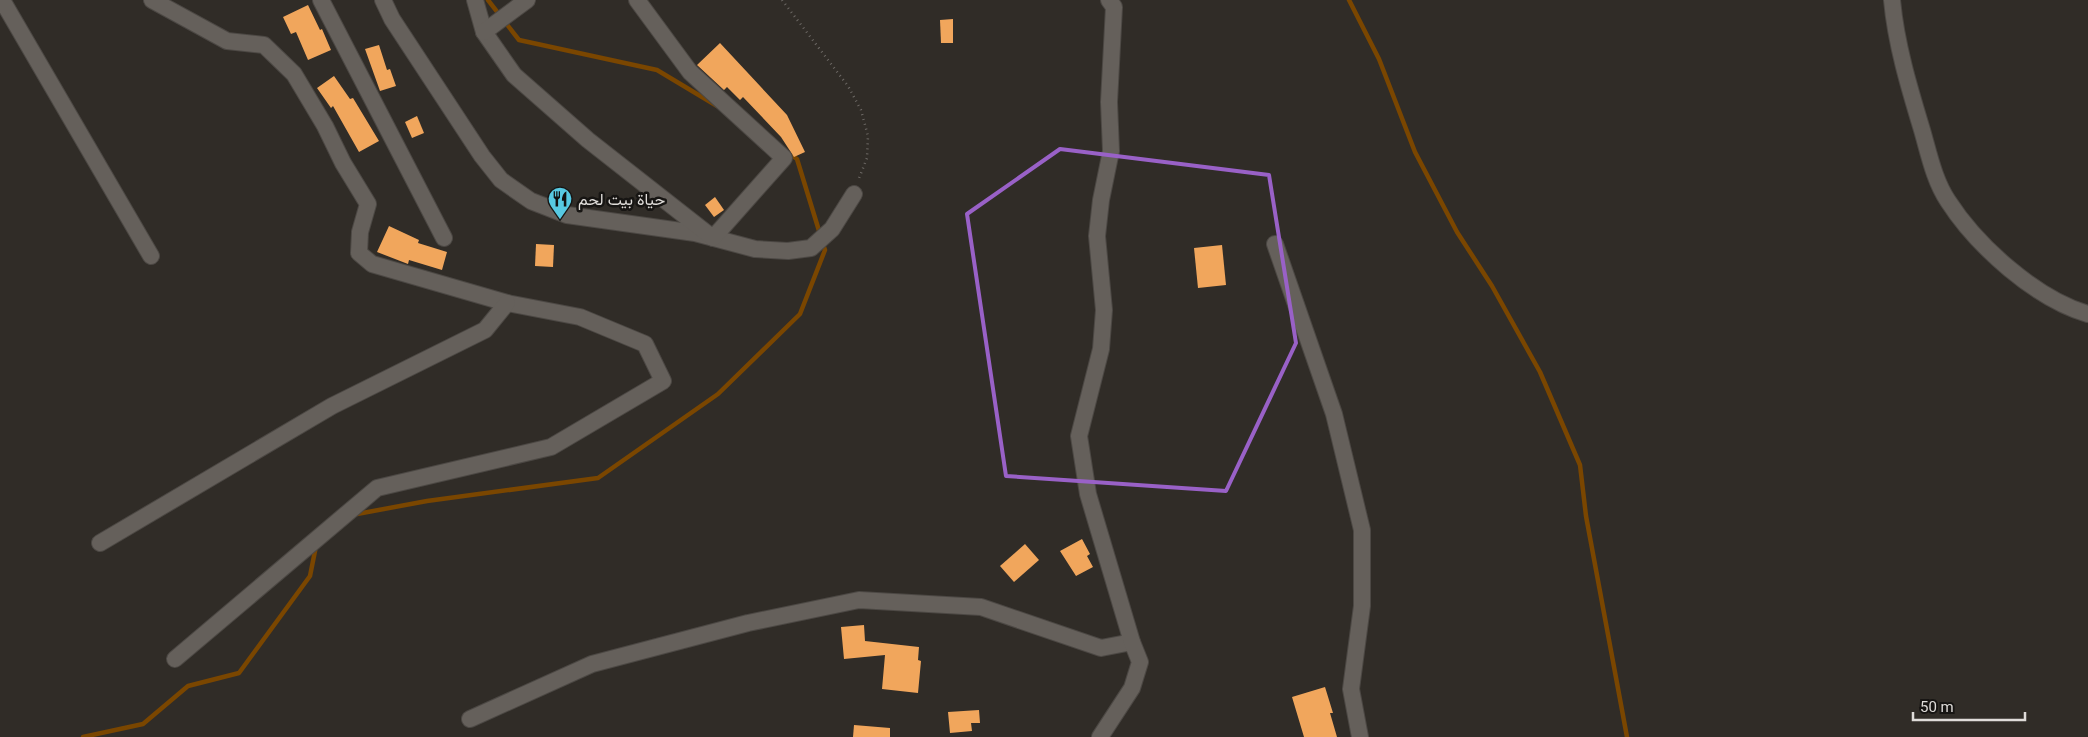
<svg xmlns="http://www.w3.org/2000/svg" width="2088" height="737" font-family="Roboto,Vazirmatn,sans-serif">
<rect width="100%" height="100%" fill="#302c27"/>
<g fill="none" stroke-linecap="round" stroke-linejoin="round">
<!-- stream -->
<g stroke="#7a4600" stroke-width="4.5">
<path d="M488 0 519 40 657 70 717 106"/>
<path d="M1349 0 1379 59 1415 152 1457 232 1492 286 1540 372 1580 465 1586 516 1627 737"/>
<path d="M788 153 797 159 820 234"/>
<path d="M357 514 427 501 598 478 718 394 800 314 825 250 822 241"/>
<path d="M83 737 143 724 188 686 239 673 310 576 316 546"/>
</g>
</g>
<!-- building -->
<g fill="#f1a65c">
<path d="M308 5 320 30 322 29 331 50 308 60 296 32 291 34 283 17Z"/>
<path d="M953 19V43H941L940 20Z"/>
<path d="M720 43 787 115 805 152 794 157 781 137 743 97 740 100 727 87 724 90 697 65Z"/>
<path d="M379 45 387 70 390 69 396 86 380 91 365 49Z"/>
<path d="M334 76 350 99 353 98 379 141 359 152 333 106 331 108 317 88Z"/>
<path d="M417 116 424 133 412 138 405 122Z"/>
<path d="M715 197 724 210 714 217 705 205Z"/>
<path d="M389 226 419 240 418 243 447 252 442 270 409 260 408 264 377 252Z"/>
<path d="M536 244 554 245 553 267 535 266Z"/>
<path d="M1222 245 1226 285 1198 288 1194 248Z"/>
<path d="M1082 539 1090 554 1087 556 1093 567 1076 576 1060 551Z"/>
<path d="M1025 544 1039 560 1014 582 1000 566Z"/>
<path d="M864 625 865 641 919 647 918 660 921 661 918 693 882 689 885 655 844 659 841 627Z"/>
<path d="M1325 687 1333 713H1330L1337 737H1304L1292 697Z"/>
<path d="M979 710 980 723H971L972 731 950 733 948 712Z"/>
<path d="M854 725 890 728V737H853Z"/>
</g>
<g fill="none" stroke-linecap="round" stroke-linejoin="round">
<defs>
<g id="minor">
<path d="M2 0 151 256"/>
<path d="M152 0 227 41 264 45 294 74 325 126 343 163 368 204 360 232 359 253 372 264 507 303 580 317 645 344 663 381 551 447 377 488 175 659"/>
<path d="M321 0 444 238"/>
<path d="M383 0 392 19 482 156 501 180 531 201 567 215 695 233 755 249 788 251 811 248 832 229 854 194"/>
<path d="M475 0 484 32 514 75 588 140 713 238 784 158 690 72 637 0"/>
<path d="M1892 0C1896 44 1909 87 1922 130 1929 154 1934 180 1948 201 1977 246 2036 299 2088 314"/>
<path d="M484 32 527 0"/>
<path d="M1275 244 1334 414 1362 530V606L1351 689 1360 737"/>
<path d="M100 543 332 406 485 330 507 303"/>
<path d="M470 719 592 664 748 623 859 600 981 607 1101 648 1132 642"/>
<path d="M1100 737 1132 688 1140 662 1132 642 1088 494 1079 436 1101 349 1104 310 1097 236 1101 200 1111 151 1109 102 1114 7 1109 0"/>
</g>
</defs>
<!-- minor casing -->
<use href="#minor" stroke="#4c4844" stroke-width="18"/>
<!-- path -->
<path stroke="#6d6965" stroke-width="2.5" stroke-dasharray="1 4" stroke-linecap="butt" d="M782 0 848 86 861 110 868 136 867 158 858 181"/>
<!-- minor -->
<use href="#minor" stroke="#65605b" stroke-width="16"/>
</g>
<!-- marked area -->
<path fill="none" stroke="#9961c7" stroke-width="4" stroke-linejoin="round" d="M1060 149 1269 175 1296 343 1226 491 1006 476 967 214Z"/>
<!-- icons -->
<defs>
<symbol id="restaurant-pin" viewBox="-11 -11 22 30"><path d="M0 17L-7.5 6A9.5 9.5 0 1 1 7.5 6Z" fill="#57c9e2" stroke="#171513"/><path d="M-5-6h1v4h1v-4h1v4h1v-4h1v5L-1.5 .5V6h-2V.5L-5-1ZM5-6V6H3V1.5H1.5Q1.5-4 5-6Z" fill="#111"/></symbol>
</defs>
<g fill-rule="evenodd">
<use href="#restaurant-pin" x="546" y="185" width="28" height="38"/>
</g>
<g text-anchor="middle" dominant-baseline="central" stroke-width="5" stroke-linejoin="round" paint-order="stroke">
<!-- poi labels -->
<g font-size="16" fill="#dfdcd9" stroke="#171513" text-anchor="start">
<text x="578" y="199">حياة بيت لحم</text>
</g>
</g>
<!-- scale -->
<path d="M1913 712v8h112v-8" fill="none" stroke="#dfdcd9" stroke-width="2.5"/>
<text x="1920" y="712" font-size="15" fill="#dfdcd9" stroke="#171513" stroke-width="4" paint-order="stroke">50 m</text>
</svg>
